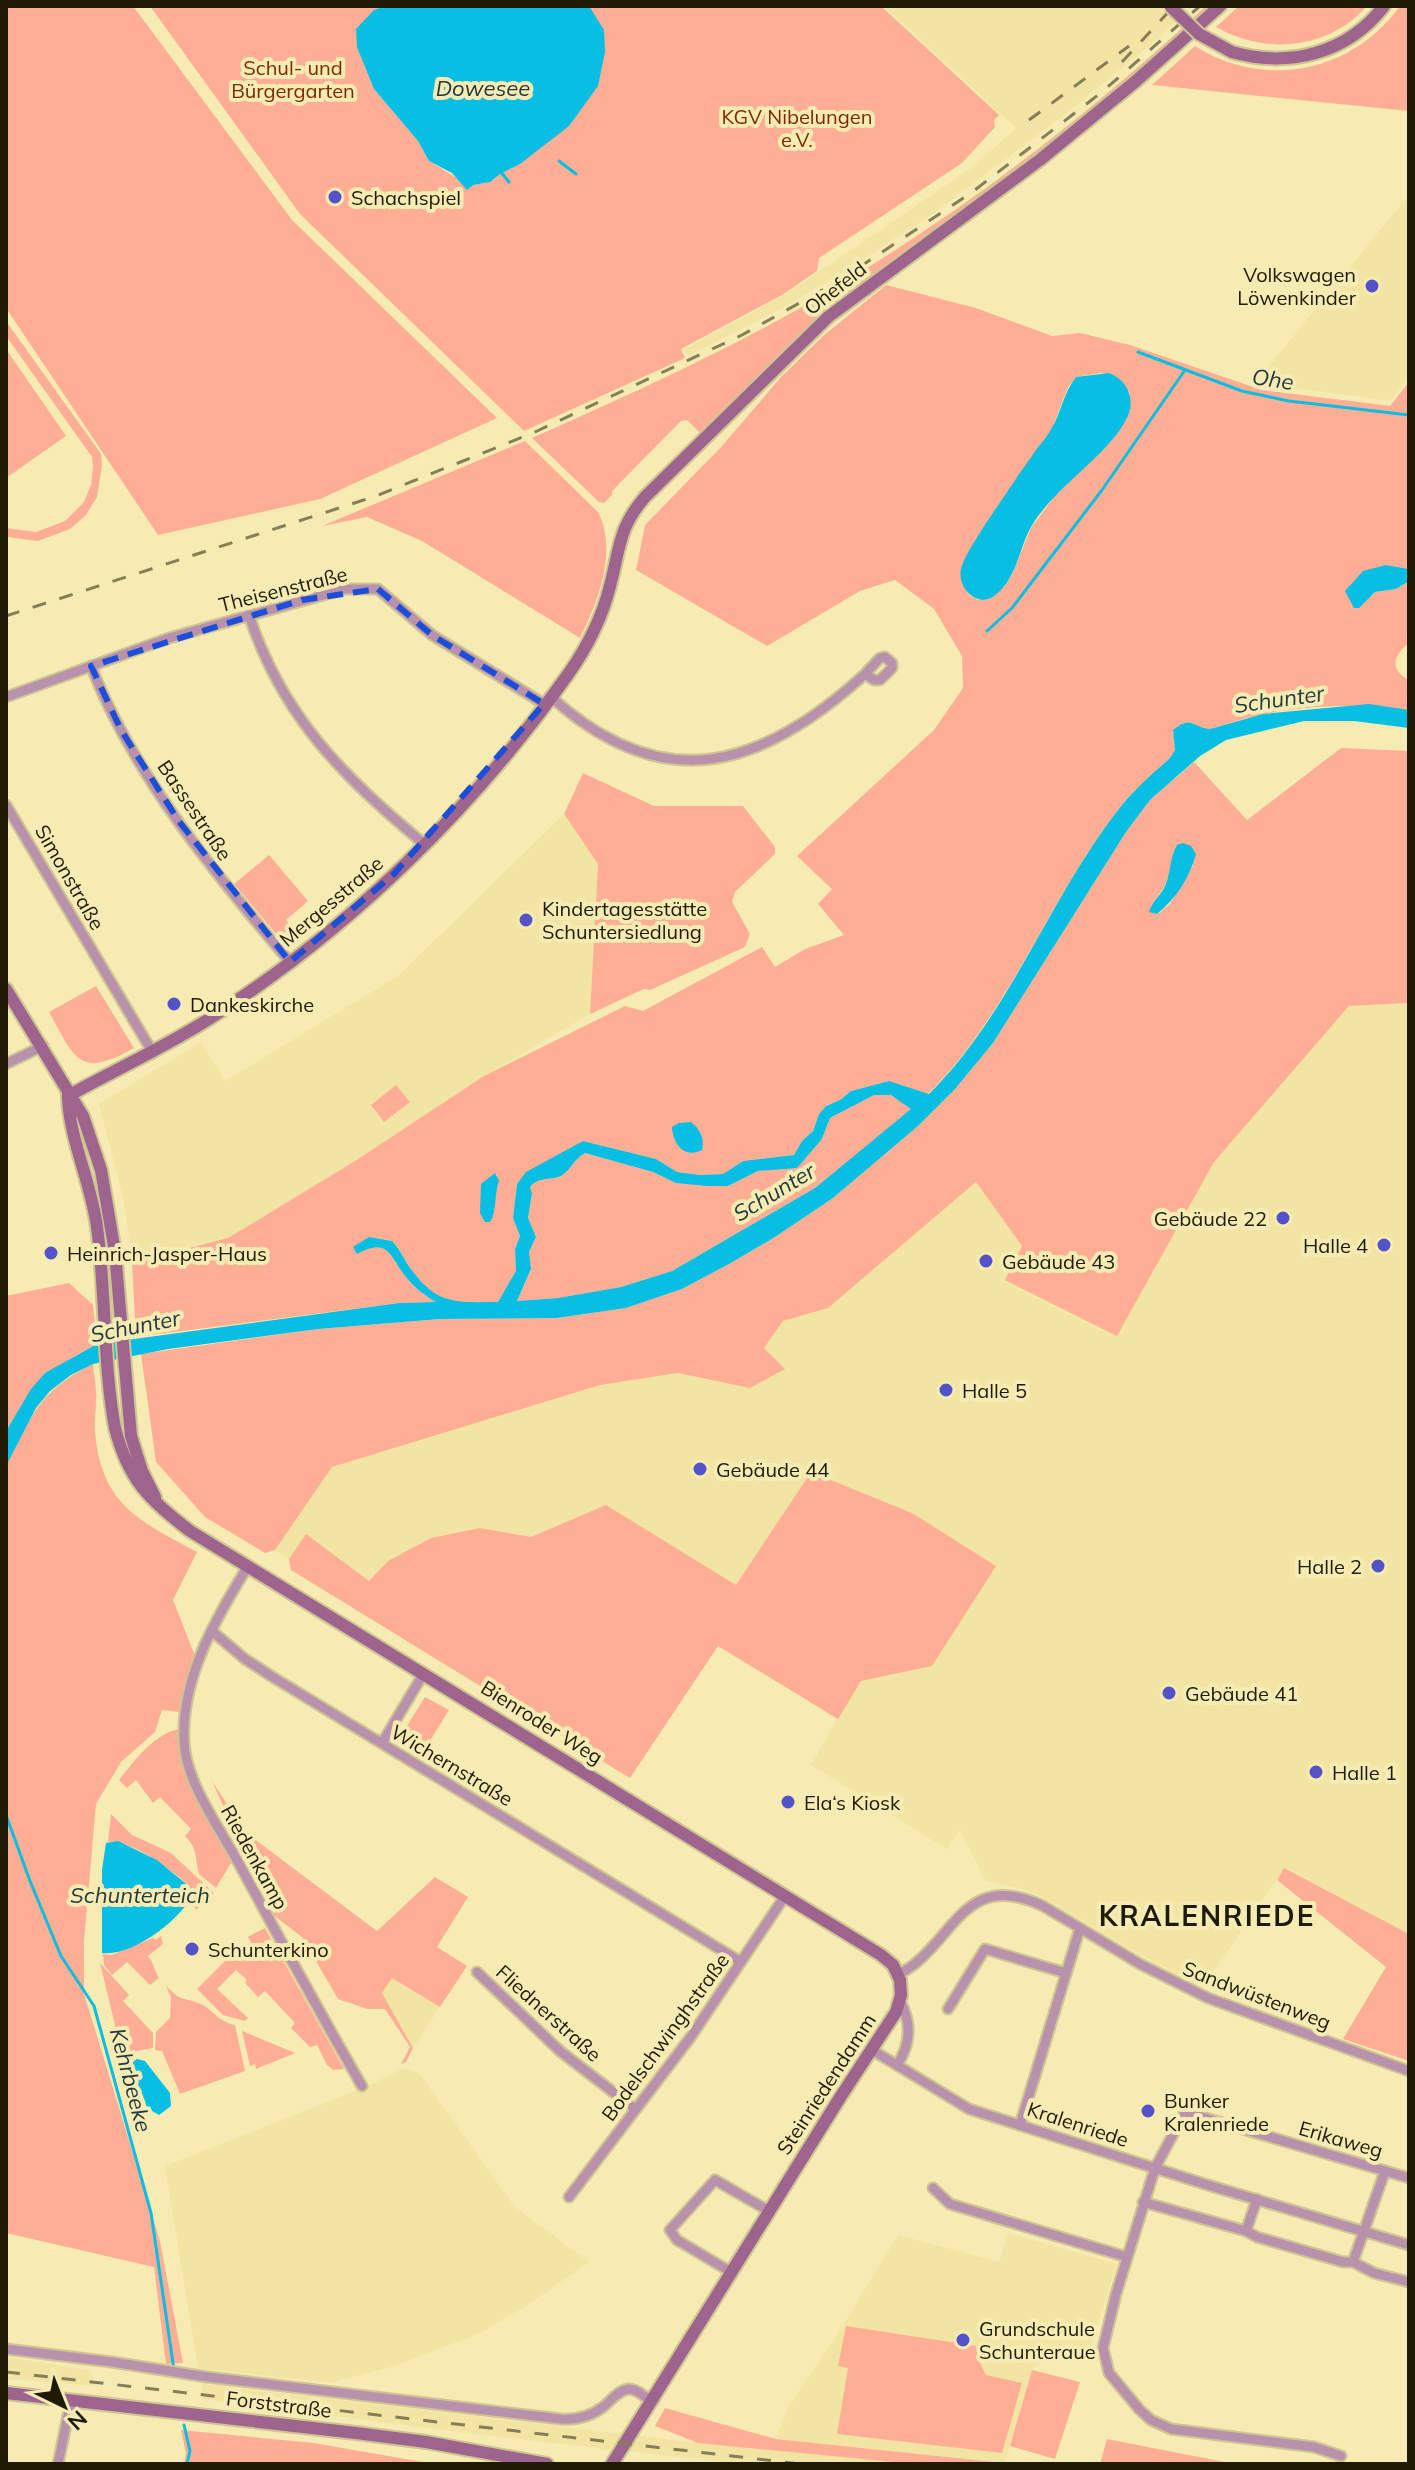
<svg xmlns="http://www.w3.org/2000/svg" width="1415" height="2470" font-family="Mulish,sans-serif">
<rect width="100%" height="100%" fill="#f6ebb2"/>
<!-- built -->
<g fill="#f2e4a3">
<path d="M884 6H1192L1156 40 1062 117 934 213 856 264 786 306 689 356 685 349 783 296 970 169 1016 128Z"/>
<path d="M1409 195V377L1390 401 1255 383Z"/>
<path d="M564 814 598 864 590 1014 484 1076 355 1161 228 1238 132 1263 124 1201 99 1104 201 1042 225 1081 398 976Z"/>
<path d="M1409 1003V1934L1284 1868 1203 1987 1145 1958 1046 1899 1027 1890 986 1881 960 1830 947 1849 811 1765 837 1719 718 1646 630 1778 291 1570 289 1559 275 1550 332 1467 600 1385 678 1373 750 1388 784 1369 764 1348 783 1321 828 1308 976 1182 1022 1246 1117 1336 1214 1162 1350 1005Z"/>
<path d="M392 1978 440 2007 413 2048 382 1993Z"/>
<path d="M402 2069 419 2073 514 2206 589 2262 526 2306 480 2333 398 2365 330 2383 198 2368 165 2166 370 2085Z"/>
<path d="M1008 2233 1117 2264 1087 2357 1058 2349 1032 2370 1005 2463 1013 2464H744L490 2436 202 2399 203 2384 698 2443 974 2461 776 2439 788 2407 839 2332 898 2235 999 2262Z"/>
<path d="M6 2357 88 2370 97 2386 6 2379Z"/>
</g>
<!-- green -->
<g fill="#feae94" fill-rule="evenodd">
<path d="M6 6H133L292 220 497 418 320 499 158 535 6 308Z"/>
<path d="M150 6H384L374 10V89L418 141 429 161 460 180 473 185 490 182 500 174 520 164 593 15 589 6H881L999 115 994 120 995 127 962 163 819 258 817 271 782 295 681 349 685 358 524 431 300 214Z"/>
<path d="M1206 6H1213L1054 142 825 311 701 434 687 420 681 421 612 491V495L604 503 599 502 532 438C620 399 709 359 793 312 942 228 1082 122 1206 6Z"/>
<path d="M1239 6H1367C1328 50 1265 55 1216 27Z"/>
<path d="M1400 6H1409V111L1152 85 1195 46C1264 90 1352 73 1400 6Z"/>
<path d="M886 285 976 308 1052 336 1080 333 1130 345 1262 390 1390 406 1409 382V569L1386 565 1371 597 1375 592 1396 589 1409 581V643C1393 655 1389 670 1409 680V710C1362 704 1312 704 1265 714 1247 717 1228 724 1210 729 1191 727 1192 715 1173 730L1175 750 1170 758C1153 773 1136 788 1122 805 1050 895 1010 1013 928 1094L889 1081 851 1091 840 1100 826 1106 819 1114 813 1131 802 1141 794 1155 743 1161 723 1174 700 1175 677 1172 656 1159 583 1141 517 1184 513 1218 520 1236 515 1249 516 1271 498 1303C459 1302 439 1306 413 1273 405 1262 401 1250 392 1241L369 1237 357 1254C362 1251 369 1247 375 1246 393 1245 398 1267 407 1278 416 1289 425 1296 438 1302L399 1303 136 1337 132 1263 228 1238 355 1161 484 1076 625 1006 643 1011 762 947 775 967 805 949 844 935 818 904 832 889 797 856 934 730 963 688 962 656 934 609 895 580 860 591 767 646 636 570 645 525 722 446 781 377 823 336ZM1101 373 1116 376 1130 393 1127 419 1095 456 1054 497 1031 528 1012 575 1004 587 978 600 969 595 963 584 961 570 982 529 1051 431 1068 387 1076 377Z"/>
<path d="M6 321 101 454 102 466 97 497 86 515 70 529 38 541 6 537V528L36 532 65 521 84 502 91 485 93 466 92 457 6 336Z"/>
<path d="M6 349 66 436 6 478Z"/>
<path d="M525 441 598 512C618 551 598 601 580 638L422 541 367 517 322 526Z"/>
<path d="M1341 748 1409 751V1003L1349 1006 1214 1162 1117 1336 1005 1280 1022 1246 976 1182 828 1308 783 1321 764 1348 785 1369 750 1388 678 1373 600 1385 332 1467 275 1550 265 1553 205 1517 156 1462 141 1354 318 1329 440 1319 557 1318 626 1308 682 1289 729 1264 775 1237 833 1198 918 1126 955 1089 993 1043 1126 832 1150 800 1194 762 1247 820ZM1173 853 1193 865 1170 904 1158 914 1150 912C1152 901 1156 899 1162 890 1168 882 1173 862 1173 853Z"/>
<path d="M583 773 654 806H743L775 847V854L735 892 732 902 750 934 745 947 650 990 644 989 590 1014 598 864 564 814Z"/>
<path d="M269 855 308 901 286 920 301 938 293 945 283 942 234 884Z"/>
<path d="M96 986 134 1048C79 1079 75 1059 49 1012Z"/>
<path d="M396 1085 410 1102 384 1122 371 1105Z"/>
<path d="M874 1095H891L912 1109 815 1188 672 1271 621 1287 558 1298 517 1301 531 1270 529 1252 536 1237 528 1218 532 1195 530 1187C540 1176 549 1181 561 1176 571 1170 575 1158 585 1153L653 1172 676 1183 728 1186 758 1171 797 1167 822 1139 830 1118Z"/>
<path d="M69 1283 93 1305 97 1344C50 1368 32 1385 6 1431V1296Z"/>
<path d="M93 1364C94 1376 97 1389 96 1401 96 1411 94 1422 95 1432 101 1504 139 1521 197 1552L173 1600 195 1656 180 1712 162 1710 155 1732 121 1762 96 1804 84 1941V1994L160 2241 183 2363 166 2364 154 2267 6 2233V1466C33 1414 38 1392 93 1364Z"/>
<path d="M811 1472 912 1513 996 1566 932 1666 861 1681 838 1719 718 1646 630 1778 291 1570 289 1559 306 1534 369 1581 388 1561 431 1538 480 1528 531 1537 606 1505 736 1585Z"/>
<path d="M425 1697 449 1710 420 1757 404 1745 400 1737Z"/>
<path d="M179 1729C183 1780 208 1817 232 1861L216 1888 199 1874C195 1858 198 1849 185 1836L191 1829 160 1797 153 1803 136 1780 127 1788 119 1780C134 1761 154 1734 179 1729Z"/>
<path d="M212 1781 245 1832 377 1931 435 1877 468 1897 437 1947 467 1966 440 2007 392 1978 382 1993 413 2048 406 2062 401 2064 410 2047 385 2009H368L338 1999 302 1937 272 1914 279 1909 228 1817Z"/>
<path d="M111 1814 132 1835 171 1853 214 1893 196 1910 191 1901 195 1891C178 1874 131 1838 108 1842Z"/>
<path d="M1284 1868 1409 1934V2061L1343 2039 1386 1967 1277 1880Z"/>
<path d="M265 1928 344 2069 333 2070 327 2065 317 2045 310 2047 291 2028 295 2023 265 1991 258 1997 245 1983 247 1980 236 1970 217 1989 248 2018 245 2021 223 2015 197 1989 242 1944 245 1947 251 1942 248 1937Z"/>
<path d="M161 1936 163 1944 148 1956C154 1963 154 1970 159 1978L150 1985 127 1962 112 1975 104 1965 103 1954 112 1955 153 1938 156 1940Z"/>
<path d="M100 1963 129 1995 123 2001 153 2033V2048L122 2054Z"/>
<path d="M166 1986C184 2004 182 1996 201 2004 215 2011 215 2020 235 2025L245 2071 180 2094 162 2051 155 2050 156 2032 170 2018 171 1997Z"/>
<path d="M242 2031 295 2053 256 2069 255 2064 250 2066Z"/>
<path d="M846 2326 977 2346V2357L986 2375 1022 2383 1002 2453 837 2434 848 2368 838 2366Z"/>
<path d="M1032 2370 1080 2382 1055 2459 1010 2446Z"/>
<path d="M665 2408 776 2439 1013 2464H915L698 2443 655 2426Z"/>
<path d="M181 2430 314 2443 434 2464H184L186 2453Z"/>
<path d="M1107 2439 1235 2464H1100Z"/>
</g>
<!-- water -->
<g fill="#08bee2" fill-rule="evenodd">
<path d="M384 6H589L604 30 605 52 598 86 569 126 520 164 500 174 490 182 473 185 467 190 452 173 429 161 418 141 374 89 357 47 356 29 374 10Z"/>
<path d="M1109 373C1128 380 1136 400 1127 418 1108 456 1054 487 1031 527 1018 551 1017 579 994 596 977 608 957 588 961 569 964 556 977 538 984 526 1000 503 1015 479 1032 456 1037 447 1045 440 1050 431 1061 414 1063 393 1076 377Z"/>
<path d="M1386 565 1409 569V581L1396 589 1375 592 1359 608H1354L1345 591 1363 571Z"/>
<path d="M1369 704 1409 710V728L1354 721H1304L1226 740 1200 756 1150 800 1126 832 993 1043 955 1089 918 1126 833 1198 775 1237 729 1264 682 1289 626 1308 557 1318 440 1319 318 1329 168 1349 93 1364 71 1375 50 1391 36 1408 6 1466V1431L31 1389 45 1373 97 1344 399 1303 436 1302C425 1296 415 1288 406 1277 389 1255 389 1237 357 1254L353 1247 369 1237 392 1241C401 1250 405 1262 413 1272 439 1306 459 1302 498 1302L516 1271 515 1249 520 1236 513 1218 517 1184 526 1172 583 1141 656 1159 677 1172 700 1175 723 1174 743 1161 794 1155 802 1141 813 1131 819 1114 826 1106 840 1100 851 1091 889 1081 929 1094C1011 1013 1050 895 1122 805 1136 788 1153 773 1170 758L1175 750 1173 730C1192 715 1191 727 1210 729L1263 714ZM874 1095H891L911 1109 815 1188 672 1271 621 1287 558 1298 517 1301 531 1269 529 1252 536 1237 528 1218 532 1194 530 1187C540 1176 549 1181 561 1176 571 1170 574 1159 585 1153L653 1172 676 1183 707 1186H728L758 1171 797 1168 822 1139 830 1118Z"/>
<path d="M1183 843 1191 846 1196 854C1190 877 1176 899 1157 914L1149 912C1154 899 1156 900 1163 890 1171 877 1169 858 1177 845Z"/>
<path d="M691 1122C700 1129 705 1139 702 1150 684 1159 673 1144 672 1127L679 1123Z"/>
<path d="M495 1173 499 1181C494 1194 497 1212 490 1222H485L480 1213 481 1184Z"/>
<path d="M118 1841 157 1860 195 1891C183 1918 133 1957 102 1953V1870L106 1843Z"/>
<path d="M137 2059 145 2061 170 2093 171 2106 159 2115 147 2108C143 2091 133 2079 131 2063Z"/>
</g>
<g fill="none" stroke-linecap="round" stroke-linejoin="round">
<!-- stream -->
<g stroke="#08bee2" stroke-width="3">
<path d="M559 161 576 174"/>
<path d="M500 171 509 182"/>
<path d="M1138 352 1242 391 1289 401 1409 415"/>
<path d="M987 631 1012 608 1102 490 1185 370"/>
<path d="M6 1815 30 1881 61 1956 94 2006 151 2213 174 2370"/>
<path d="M184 2425 190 2451 187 2464"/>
</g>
<defs>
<g id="street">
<path d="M249 615C282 717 344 777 424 844"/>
<path d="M91 666C133 774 215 874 290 962"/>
<path d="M550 696C663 799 762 768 865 674L874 680H880L892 668V663L885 657 880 658 865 674"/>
<path d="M6 697 169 638 345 589H378L432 635 544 704"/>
<path d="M6 805 153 1053"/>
<path d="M6 1064 43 1046"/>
<path d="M248 1566C216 1618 181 1678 184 1741 185 1781 219 1827 238 1862 279 1937 319 2012 362 2086"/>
<path d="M213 1632 245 1659 271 1676 741 1962"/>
<path d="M382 1743 424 1673"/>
<path d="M477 1972 560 2051 635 2109"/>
<path d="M899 1974C954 1946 961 1867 1043 1906L1140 1964 1208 1998 1409 2071"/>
<path d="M948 2009 985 1949 1066 1973"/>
<path d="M872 2050 969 2109 1211 2186 1409 2245"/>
<path d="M897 2065C911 2044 912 2023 900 2001"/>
<path d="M1020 2125 1080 1928"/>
<path d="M933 2188 950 2204 1127 2257"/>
<path d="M569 2197 690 2038 785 1896"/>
<path d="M1143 2202 1246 2231 1257 2237 1343 2262H1353L1374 2273 1409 2282"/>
<path d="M1246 2231 1257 2199"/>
<path d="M1353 2262 1385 2171"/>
<path d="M731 2272 677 2240 670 2230 715 2180 769 2211"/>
<path d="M6 2349 112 2362 207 2377 561 2419C577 2420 590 2417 603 2407 611 2401 618 2390 629 2389 637 2389 645 2397 651 2401"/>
<path d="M1341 2456 1314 2447 1171 2429 1151 2420 1139 2409 1109 2373 1103 2348 1116 2294 1155 2168 1185 2112 1409 2178"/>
<path d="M58 2464 71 2401"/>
</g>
<g id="secondary">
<path d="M1232 52C1289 68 1347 54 1384 6"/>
<path d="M6 989 83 1116 101 1170 115 1252 131 1436 142 1471 155 1497"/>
<path d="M68 1096C69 1138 91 1182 97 1227 106 1292 103 1364 115 1428 128 1479 149 1500 190 1531L881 1955 893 1965 900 1980 901 1995 896 2012 841 2096 612 2464"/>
<path d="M68 1096C116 1069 166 1047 212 1017 351 928 474 808 569 673 588 646 602 618 610 586 620 549 618 528 645 497L828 317 1041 159 1136 81 1220 6"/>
<path d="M6 2393 356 2433 426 2442 547 2464"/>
</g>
</defs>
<!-- street casing -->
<use href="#street" stroke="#cfc593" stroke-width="13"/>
<!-- secondary casing -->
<use href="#secondary" stroke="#cfc593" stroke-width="16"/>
<!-- street -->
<use href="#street" stroke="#b891ac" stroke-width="9"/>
<!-- secondary -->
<use href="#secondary" stroke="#9d658d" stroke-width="12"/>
<!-- rail -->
<g stroke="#857e57" stroke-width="3" stroke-dasharray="14 14" stroke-linecap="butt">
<path d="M1122 62 1174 6"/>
<path d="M1029 120 1129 46"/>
<path d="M6 616 376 496 535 432 742 335 837 282 971 193 1102 92 1200 6"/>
<path d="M6 2372 801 2464"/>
</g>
<defs>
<path id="secondary-bridge" d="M1170 6 1199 34 1232 52"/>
</defs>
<!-- secondary-bridge casing -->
<use href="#secondary-bridge" stroke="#cfc593" stroke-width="16" stroke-linecap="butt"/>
<!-- secondary-bridge -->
<use href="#secondary-bridge" stroke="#9d658d" stroke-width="12"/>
</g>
<!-- marked area -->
<path fill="none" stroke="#1d4ed8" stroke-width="6" stroke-dasharray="16 10" stroke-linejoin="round" d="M378 589 432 635 544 704 394 874 290 962 178 820 121 730 91 666 302 600Z"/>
<!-- markers -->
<g fill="#5352c9" stroke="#f6ebb2" stroke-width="3">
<circle cx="335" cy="197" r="8"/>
<circle cx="1372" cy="286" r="8"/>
<circle cx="526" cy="920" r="8"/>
<circle cx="174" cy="1004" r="8"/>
<circle cx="1283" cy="1218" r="8"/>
<circle cx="1384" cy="1245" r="8"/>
<circle cx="51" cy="1253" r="8"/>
<circle cx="986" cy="1261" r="8"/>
<circle cx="946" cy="1390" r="8"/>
<circle cx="700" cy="1469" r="8"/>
<circle cx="1378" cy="1566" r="8"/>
<circle cx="1169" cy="1693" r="8"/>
<circle cx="1316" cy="1772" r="8"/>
<circle cx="788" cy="1802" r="8"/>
<circle cx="192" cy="1949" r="8"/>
<circle cx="1148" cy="2111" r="8"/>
<circle cx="963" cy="2340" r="8"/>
</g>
<g text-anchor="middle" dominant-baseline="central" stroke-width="8" stroke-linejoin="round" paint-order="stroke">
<!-- park labels -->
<g font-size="20" fill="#802703" stroke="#f6ebb2">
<text x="293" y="67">Schul- und<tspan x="293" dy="23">Bürgergarten</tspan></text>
<text x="797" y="116">KGV Nibelungen<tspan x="797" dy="23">e.V.</tspan></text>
</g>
<!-- poi labels -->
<g font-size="20" fill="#1e1a04" stroke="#f6ebb2" text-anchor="start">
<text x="351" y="197">Schachspiel</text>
<text x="1356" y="274" text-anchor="end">Volkswagen<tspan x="1356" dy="23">Löwenkinder</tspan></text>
<text x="542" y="908">Kindertagesstätte<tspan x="542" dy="23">Schuntersiedlung</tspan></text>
<text x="190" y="1004">Dankeskirche</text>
<text x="1267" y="1218" text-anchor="end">Gebäude 22</text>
<text x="1368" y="1245" text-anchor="end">Halle 4</text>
<text x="67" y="1253">Heinrich-Jasper-Haus</text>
<text x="1002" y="1261">Gebäude 43</text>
<text x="962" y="1390">Halle 5</text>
<text x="716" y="1469">Gebäude 44</text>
<text x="1362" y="1566" text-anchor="end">Halle 2</text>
<text x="1185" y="1693">Gebäude 41</text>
<text x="1332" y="1772">Halle 1</text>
<text x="804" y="1802">Ela‘s Kiosk</text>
<text x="208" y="1949">Schunterkino</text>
<text x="1164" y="2100">Bunker<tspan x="1164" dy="23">Kralenriede</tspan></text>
<text x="979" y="2328">Grundschule<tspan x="979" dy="23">Schunteraue</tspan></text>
</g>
<!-- street labels -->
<g font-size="20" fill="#1e1a04" stroke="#f6ebb2">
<text transform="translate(835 288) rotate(-38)">Ohefeld</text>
<text transform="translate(283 589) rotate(-14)">Theisenstraße</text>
<text transform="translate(195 810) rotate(56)">Bassestraße</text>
<text transform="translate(70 877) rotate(60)">Simonstraße</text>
<text transform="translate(331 901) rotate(-40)">Mergesstraße</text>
<text transform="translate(542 1722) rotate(32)">Bienroder Weg</text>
<text transform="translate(452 1765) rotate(31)">Wichernstraße</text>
<text transform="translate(255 1857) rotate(61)">Riedenkamp</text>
<text transform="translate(1257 1995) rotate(21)">Sandwüstenweg</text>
<text transform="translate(549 2013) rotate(42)">Fliednerstraße</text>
<text transform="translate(665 2037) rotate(-54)">Bodelschwinghstraße</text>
<text transform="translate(826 2084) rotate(-57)">Steinriedendamm</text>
<text transform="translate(1078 2124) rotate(18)">Kralenriede</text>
<text transform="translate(1341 2139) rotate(16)">Erikaweg</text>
<text transform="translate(279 2404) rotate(7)">Forststraße</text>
</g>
<!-- water labels -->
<g font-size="22" font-style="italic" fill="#223a41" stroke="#f6ebb2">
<text x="483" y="88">Dowesee</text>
<text transform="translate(1273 379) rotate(9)">Ohe</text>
<text transform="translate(1279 699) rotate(-8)">Schunter</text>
<text transform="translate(774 1192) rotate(-31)">Schunter</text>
<text transform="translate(135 1326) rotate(-11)">Schunter</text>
<text x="140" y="1895">Schunterteich</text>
<text transform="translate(131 2080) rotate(75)">Kehrbeeke</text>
</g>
<!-- district labels -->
<g font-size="28" font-weight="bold" letter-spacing="2" fill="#1e1a04" stroke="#f6ebb2">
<text x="1207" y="1915">KRALENRIEDE</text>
</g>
</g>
<!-- border -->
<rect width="1415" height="2470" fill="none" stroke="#1e1a04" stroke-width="16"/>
<!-- north arrow -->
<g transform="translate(64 2406) rotate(137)" stroke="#f6ebb2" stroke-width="6" paint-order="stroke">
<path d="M0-6L14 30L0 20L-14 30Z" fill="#1e1a04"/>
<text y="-12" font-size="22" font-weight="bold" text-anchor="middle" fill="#1e1a04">N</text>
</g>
</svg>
